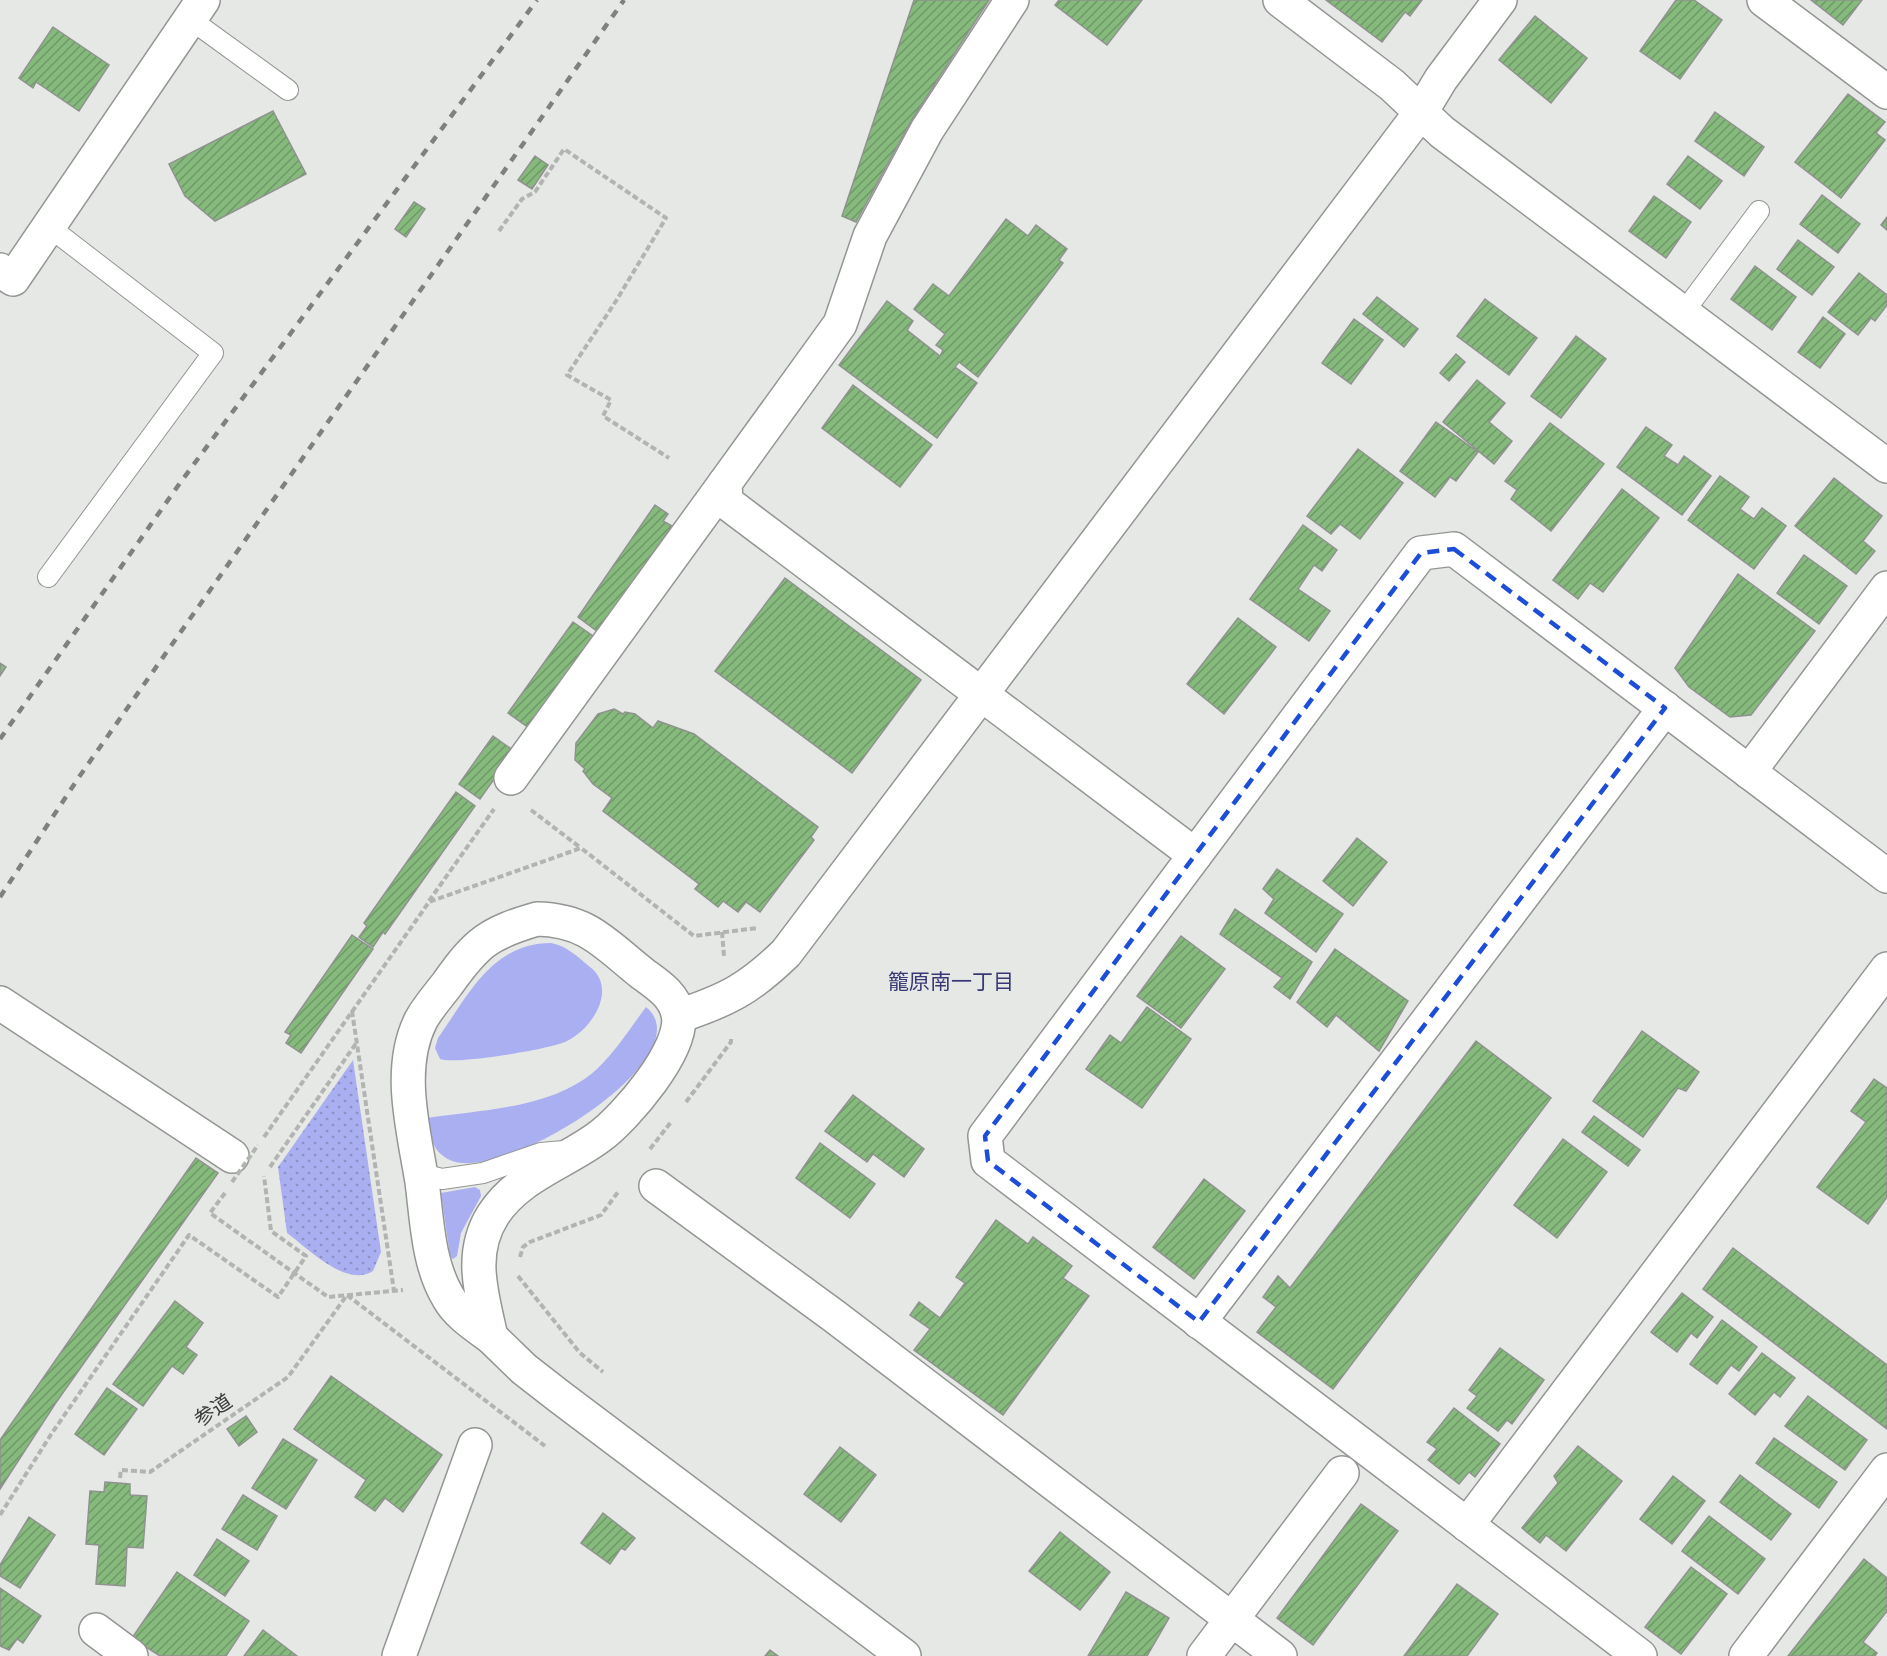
<svg xmlns="http://www.w3.org/2000/svg" width="1887" height="1656" font-family="Poppins,'Noto Sans JP',sans-serif">
<defs>
<pattern id="park-dots" width="8" height="8" patternUnits="userSpaceOnUse" patternTransform="scale(1.5)"><rect width="8" height="8" fill="#aaaff1"/><path d="M2 2h.1M6 6h.1" fill="none" stroke="#8c90c4" stroke-width="1.8" stroke-linecap="round"/></pattern>
<pattern id="building-hatch" width="6" height="6" patternUnits="userSpaceOnUse" patternTransform="scale(1.5)"><rect width="6" height="6" fill="#86ba7d"/><path d="M-1 1l2-2M0 6l6-6M5 7l2-2" fill="none" stroke="#6f9868"/></pattern>
</defs>
<rect width="100%" height="100%" fill="#e5e8e5"/>
<!-- grass -->
<g fill="#aaaff1">
<path d="M551 943C567 946 578 957 590 967 618 989 592 1029 567 1041 553 1049 453 1065 440 1059L435 1048 438 1038C468 996 492 943 551 943Z"/>
<path d="M646 1007C706 1056 503 1185 450 1160 432 1152 430 1135 427 1118 484 1109 553 1109 597 1069 616 1051 631 1027 646 1007Z"/>
<path d="M475 1187 480 1190 481 1196 461 1233 457 1256 453 1259 450 1256 441 1193Z"/>
</g>
<!-- park -->
<path fill="url(#park-dots)" d="M353 1060 381 1252 373 1271C346 1288 309 1249 287 1233L278 1167Z"/>
<!-- building -->
<g fill="url(#building-hatch)" stroke="#90928f" stroke-width="1.5">
<path d="M914 0H989L911 121 856 222 842 216Z"/>
<path d="M1059 0H1142L1107 45 1055 5Z"/>
<path d="M1326 0H1422L1410 16 1405 12 1382 42Z"/>
<path d="M1676 0H1694L1722 20 1680 79 1640 51Z"/>
<path d="M1811 0H1862L1843 25Z"/>
<path d="M1535 16 1587 58 1551 103 1499 60Z"/>
<path d="M53 27 109 65 79 111 36 82 33 88 19 78Z"/>
<path d="M1848 94 1885 122 1876 133 1885 140 1841 198 1795 162Z"/>
<path d="M273 111 306 174 215 221 185 196 169 164Z"/>
<path d="M1715 112 1764 147 1744 176 1695 141Z"/>
<path d="M535 156 548 165 532 189 518 180Z"/>
<path d="M1688 156 1722 181 1700 209 1667 184Z"/>
<path d="M1822 195 1860 224 1838 253 1800 224Z"/>
<path d="M1654 196 1691 222 1666 258 1629 231Z"/>
<path d="M414 202 425 209 406 237 395 229Z"/>
<path d="M1887 217V230L1881 225Z"/>
<path d="M1006 219 1028 236 1036 225 1067 249 1059 260 1063 263 978 377 959 362 955 367 977 383 937 438 839 365 887 301 913 321 907 330 940 356 943 350 936 345 945 334 914 309 933 284 949 296Z"/>
<path d="M1798 240 1834 267 1812 295 1777 269Z"/>
<path d="M1755 266 1796 297 1772 330 1731 299Z"/>
<path d="M1859 273 1887 295V305L1875 321 1871 318 1858 335 1828 312Z"/>
<path d="M1377 297 1418 329 1404 347 1363 314Z"/>
<path d="M1485 299 1537 338 1509 375 1457 336Z"/>
<path d="M1823 317 1845 334 1820 368 1798 352Z"/>
<path d="M1354 319 1383 340 1351 384 1322 363Z"/>
<path d="M1576 336 1606 359 1561 418 1531 396Z"/>
<path d="M1456 354 1465 362 1449 381 1440 373Z"/>
<path d="M1477 380 1505 403 1489 422 1512 441 1494 464 1443 422Z"/>
<path d="M853 385 932 445 900 487 822 428Z"/>
<path d="M1436 422 1478 452 1456 481 1450 477 1435 497 1400 471Z"/>
<path d="M1550 423 1604 464 1551 531 1511 499 1517 490 1505 481Z"/>
<path d="M1646 427 1672 445 1664 456 1678 465 1684 456 1711 476 1682 515 1617 467Z"/>
<path d="M1358 449 1403 483 1360 539 1340 524 1331 534 1307 516Z"/>
<path d="M1720 476 1749 497 1740 509 1754 519 1762 508 1786 526 1754 569 1688 520Z"/>
<path d="M1834 478 1882 516 1863 541 1875 551 1856 574 1795 526Z"/>
<path d="M1622 489 1659 518 1603 592 1590 583 1578 599 1553 580Z"/>
<path d="M655 505 668 514 663 521 672 526 598 632 578 617Z"/>
<path d="M1303 525 1337 550 1322 571 1314 565 1298 589 1330 611 1309 641 1250 599Z"/>
<path d="M1804 555 1847 586 1819 624 1777 593Z"/>
<path d="M1738 574 1815 631 1751 715 1730 717 1689 687 1675 668Z"/>
<path d="M785 578 921 680 852 773 715 671Z"/>
<path d="M1238 618 1276 647 1224 714 1187 684Z"/>
<path d="M573 622 593 636 529 728 508 713Z"/>
<path d="M0 663 6 667 0 676Z"/>
<path d="M614 709 623 714 625 712 635 714 653 728 658 721 694 734 818 827 811 837 814 840 760 912 746 902 738 912 723 901 718 907 695 889 699 884 603 811 612 798 593 784 583 771 585 769 575 760 576 743 598 714Z"/>
<path d="M493 736 514 751 480 799 459 784Z"/>
<path d="M456 792 475 806 385 934 383 932 373 947 359 937 367 926 364 923Z"/>
<path d="M1357 838 1387 862 1353 906 1323 881Z"/>
<path d="M1277 869 1343 914 1316 952 1265 913 1274 899 1263 889Z"/>
<path d="M1235 909 1312 962 1290 999 1274 987 1282 978 1220 934Z"/>
<path d="M352 935 373 949 301 1053 286 1043 291 1035 285 1032Z"/>
<path d="M1181 936 1225 969 1181 1028 1137 996Z"/>
<path d="M1335 949 1408 1001 1379 1051 1336 1015 1327 1027 1297 1002Z"/>
<path d="M1147 1007 1191 1039 1142 1108 1086 1069 1110 1035 1121 1043Z"/>
<path d="M1642 1031 1699 1072 1686 1091 1678 1088 1643 1137 1593 1101Z"/>
<path d="M1476 1041 1551 1098 1333 1389 1257 1332 1276 1307 1263 1297 1278 1276 1290 1288Z"/>
<path d="M1874 1079 1887 1088V1197L1868 1224 1817 1187 1866 1122 1851 1111Z"/>
<path d="M853 1095 924 1149 904 1177 873 1154 867 1162 825 1131Z"/>
<path d="M1594 1116 1640 1150 1628 1166 1582 1132Z"/>
<path d="M1563 1139 1607 1172 1557 1238 1514 1205Z"/>
<path d="M820 1143 875 1184 850 1218 796 1178Z"/>
<path d="M196 1158 218 1173 55 1404 0 1489V1440Z"/>
<path d="M1204 1179 1245 1211 1194 1279 1153 1247Z"/>
<path d="M996 1220 1028 1244 1033 1237 1072 1266 1063 1278 1089 1296 1003 1415 914 1350 930 1329 910 1315 919 1302 940 1318 965 1283 956 1277Z"/>
<path d="M1733 1248 1887 1365V1429L1703 1289Z"/>
<path d="M1682 1293 1713 1317 1697 1338 1691 1333 1677 1352 1651 1332Z"/>
<path d="M175 1301 203 1323 186 1347 197 1355 183 1374 172 1366 143 1406 113 1384Z"/>
<path d="M1722 1320 1757 1347 1739 1371 1731 1365 1717 1384 1690 1364Z"/>
<path d="M1500 1348 1544 1380 1512 1424 1507 1420 1498 1431 1467 1408 1477 1396 1469 1390Z"/>
<path d="M1762 1353 1795 1378 1780 1397 1774 1392 1755 1415 1729 1394Z"/>
<path d="M331 1376 442 1455 403 1512 385 1498 375 1511 355 1497 366 1480 294 1429Z"/>
<path d="M107 1388 137 1409 104 1455 75 1434Z"/>
<path d="M1808 1396 1867 1440 1845 1470 1785 1426Z"/>
<path d="M1454 1408 1500 1444 1475 1477 1469 1472 1459 1484 1428 1460 1437 1449 1427 1442Z"/>
<path d="M246 1416 257 1432 239 1446 227 1429Z"/>
<path d="M1774 1438 1837 1482 1819 1508 1756 1463Z"/>
<path d="M283 1439 317 1460 286 1509 252 1488Z"/>
<path d="M1578 1446 1622 1481 1566 1551 1546 1535 1540 1543 1522 1528 1558 1483 1554 1476Z"/>
<path d="M840 1447 876 1475 841 1522 804 1494Z"/>
<path d="M1740 1475 1791 1514 1771 1540 1720 1502Z"/>
<path d="M1673 1476 1705 1501 1672 1544 1640 1519Z"/>
<path d="M105 1482 130 1484V1495L147 1496 143 1548 127 1547 125 1586 96 1584 99 1545 86 1544 90 1491 104 1492Z"/>
<path d="M243 1495 277 1516 257 1550 222 1529Z"/>
<path d="M1361 1504 1398 1531 1313 1645 1277 1618Z"/>
<path d="M603 1513 635 1538 625 1550 621 1548 610 1564 581 1543Z"/>
<path d="M1709 1516 1765 1559 1738 1594 1682 1551Z"/>
<path d="M29 1517 55 1535 20 1588 0 1576V1565Z"/>
<path d="M1060 1532 1110 1572 1080 1610 1029 1571Z"/>
<path d="M217 1539 249 1561 225 1596 194 1575Z"/>
<path d="M1864 1559 1887 1578V1611L1863 1642 1877 1653 1875 1656H1788Z"/>
<path d="M1691 1567 1727 1594 1681 1654 1645 1627Z"/>
<path d="M177 1572 249 1621 226 1656H160L132 1638Z"/>
<path d="M1457 1584 1498 1614 1467 1656H1404Z"/>
<path d="M0 1588 41 1616 23 1643 17 1639 9 1650 0 1646Z"/>
<path d="M1126 1592 1169 1618 1147 1656H1088Z"/>
<path d="M263 1630 297 1656H244Z"/>
<path d="M770 1650 778 1656H765Z"/>
</g>
<g fill="none" stroke-linecap="round" stroke-linejoin="round">
<defs>
<g id="lane">
<path d="M190 19 288 90"/>
<path d="M1683 313 1759 211"/>
<path d="M48 577 213 353 48 226"/>
<path d="M419 1166 430 1176 442 1179 483 1173 541 1153 564 1151"/>
</g>
<g id="street">
<path d="M1012 0 927 130 870 236 840 324 725 483 726 502 1195 855"/>
<path d="M1764 0 1887 92"/>
<path d="M1421 112 1441 79 1500 0"/>
<path d="M0 270 13 279 203 0"/>
<path d="M1749 772 1887 588"/>
<path d="M511 778 725 483"/>
<path d="M537 919C588 920 605 944 643 974 658 985 674 995 678 1014 686 1048 625 1118 599 1137 564 1163 518 1176 493 1215 468 1254 482 1295 491 1337 476 1326 457 1314 448 1297 428 1264 427 1220 422 1182 414 1131 396 1069 421 1020 428 1007 439 995 448 983 477 942 489 933 537 919Z"/>
<path d="M0 1003 232 1156"/>
<path d="M656 1186 834 1316 1280 1656"/>
<path d="M1199 1322 1665 708"/>
<path d="M1467 1525 1887 969"/>
<path d="M96 1630 131 1656"/>
<path d="M399 1656 475 1445"/>
<path d="M1204 1656 1342 1473"/>
<path d="M1640 1656 988 1161 985 1136 1421 553 1454 549 1887 876"/>
<path d="M1746 1656 1887 1470"/>
</g>
<g id="secondary">
<path d="M1280 0 1392 85 1442 132 1887 466"/>
<path d="M679 1016C727 1000 749 989 786 953L1421 112"/>
<path d="M491 1337 524 1369 560 1397 904 1656"/>
</g>
</defs>
<!-- lane casing -->
<use href="#lane" stroke="#939693" stroke-width="22"/>
<!-- street casing -->
<use href="#street" stroke="#939693" stroke-width="36"/>
<!-- secondary casing -->
<use href="#secondary" stroke="#939693" stroke-width="36"/>
<!-- path -->
<g stroke="#b2b4b2" stroke-width="4" stroke-dasharray="6 3" stroke-linecap="butt">
<path d="M499 231 522 199 535 192 564 149 666 218 616 301 567 375 611 400 603 416 669 458"/>
<path d="M531 810 581 848"/>
<path d="M429 901 494 809"/>
<path d="M722 932 724 956"/>
<path d="M352 1011 394 1291"/>
<path d="M686 1102 731 1042V1037"/>
<path d="M264 1137 429 902 581 848 694 936 757 928"/>
<path d="M650 1149 671 1122"/>
<path d="M270 1167 357 1042"/>
<path d="M225 1193 210 1213 328 1297 403 1290"/>
<path d="M520 1257 523 1247 530 1242 601 1215 618 1192"/>
<path d="M518 1276 580 1353 603 1372"/>
<path d="M120 1478 121 1470 150 1472 288 1377 347 1295 545 1446"/>
<path d="M0 1515 52 1433 189 1235 278 1297 306 1256 271 1231 264 1176"/>
</g>
<!-- lane -->
<use href="#lane" stroke="#fff" stroke-width="20"/>
<!-- street -->
<use href="#street" stroke="#fff" stroke-width="33"/>
<!-- secondary -->
<use href="#secondary" stroke="#fff" stroke-width="33"/>
<!-- rail -->
<g stroke="#7f817f" stroke-width="4.5" stroke-dasharray="8 8" stroke-linecap="butt">
<path d="M0 739 180 483 537 0"/>
<path d="M0 897 79 777 624 0"/>
</g>
<!-- path-bridge -->
<path stroke="#b2b4b2" stroke-width="4" stroke-dasharray="6 3" stroke-linecap="butt" d="M232 1182 258 1145"/>
</g>
<!-- marked area -->
<path fill="none" stroke="#1d4ed8" stroke-width="4.5" stroke-dasharray="12 8" stroke-linejoin="round" d="M1454 549 1665 708 1199 1322 988 1161 985 1136 1421 553Z"/>
<g text-anchor="middle" dominant-baseline="central" stroke-width="4.5" stroke-linejoin="round" paint-order="stroke">
<!-- street labels -->
<g font-size="20" fill="#3b3c3b" stroke="#e5e8e5">
<text transform="translate(213 1410) rotate(-34)">参道</text>
</g>
<!-- neighbourhood labels -->
<g font-size="21" fill="#393874" stroke="#e5e8e5">
<text x="951" y="981">籠原南一丁目</text>
</g>
</g>
</svg>
